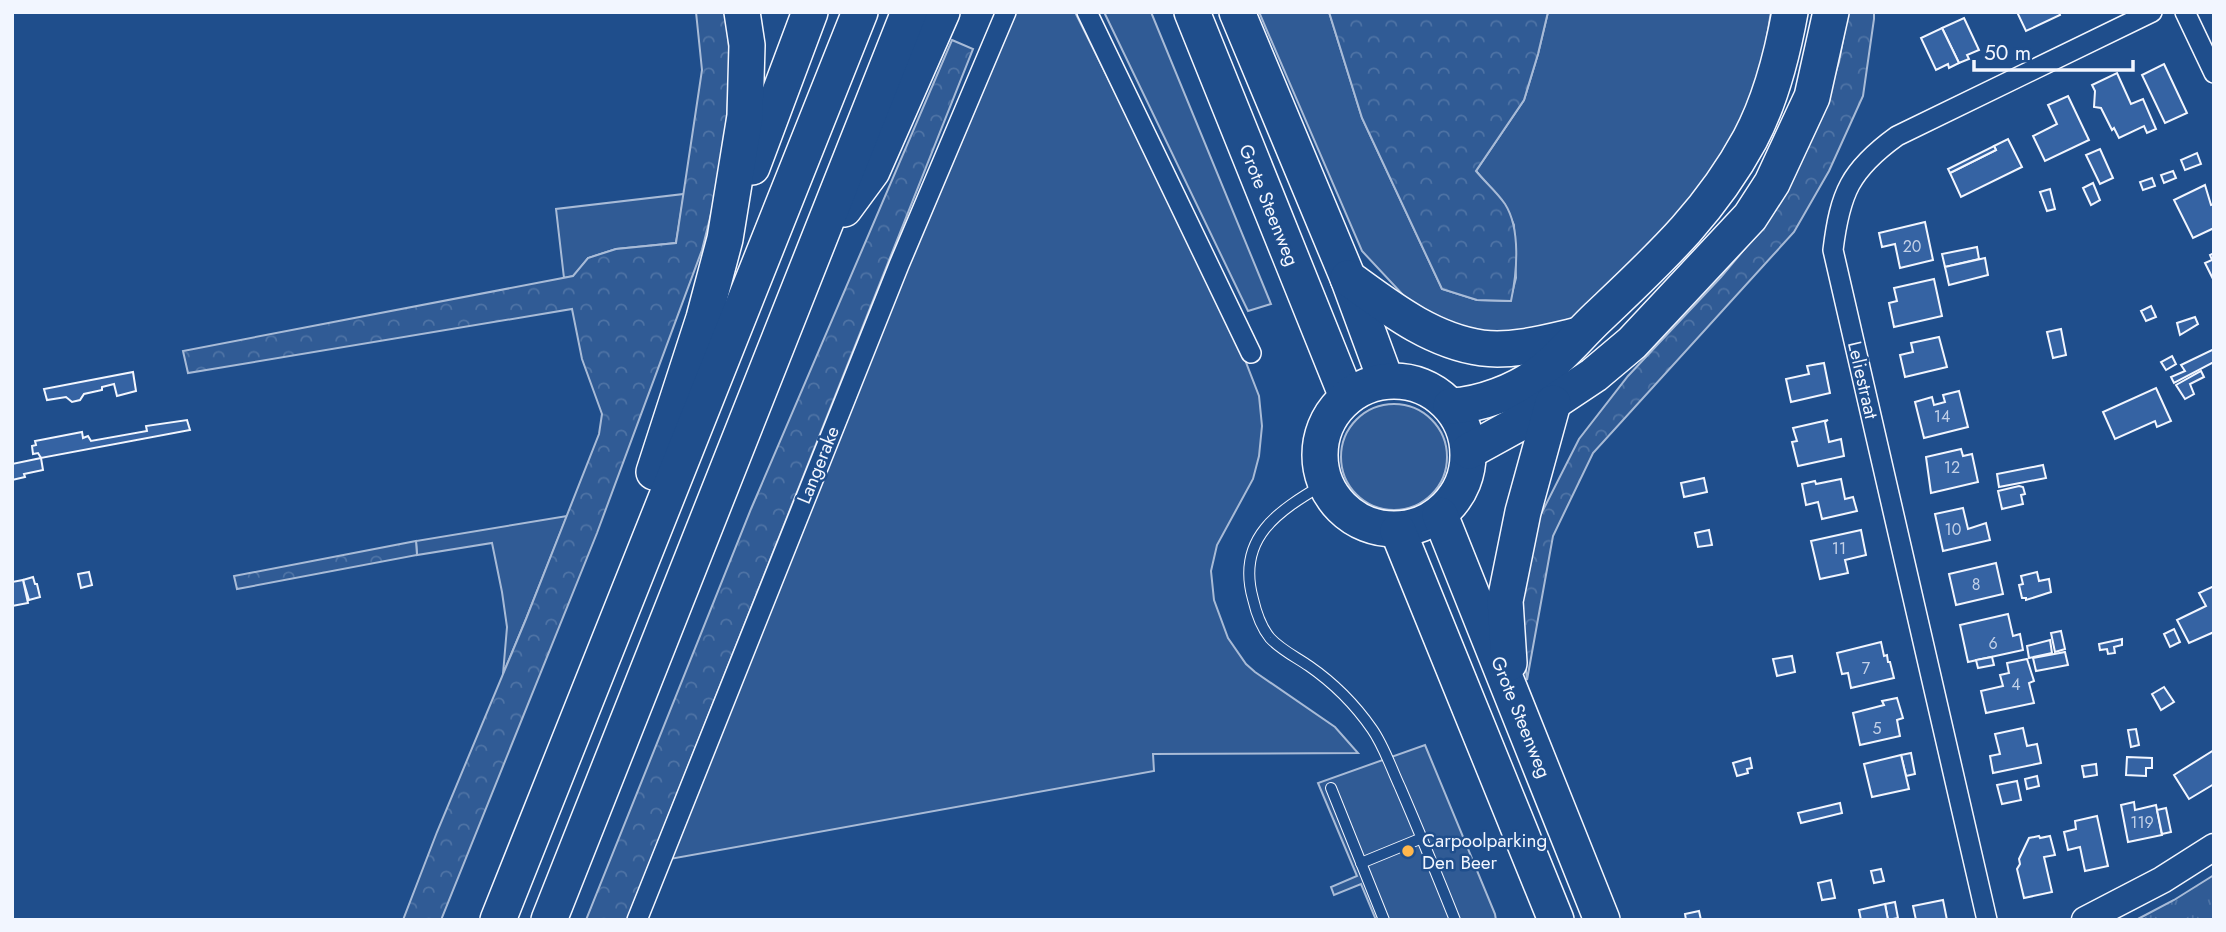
<svg xmlns="http://www.w3.org/2000/svg" width="2226" height="932" font-family="Jost,sans-serif">
<defs>
<pattern id="forest-crowns" width="20" height="18" patternUnits="userSpaceOnUse" patternTransform="scale(1.75)"><rect width="20" height="18" fill="#305b95"/><path d="M2 6a3 3 0 1 1 6 0M12 15a3 3 0 1 1 6 0" fill="none" stroke="#4e73a5"/></pattern>
<pattern id="park-tufts" width="24" height="20" patternUnits="userSpaceOnUse" patternTransform="scale(1.75)"><rect width="24" height="20" fill="#305b95"/><path d="M3 7l-1-3M5 7V3M7 7l1-3M15 17l-1-3M17 17v-4M19 17l1-3" fill="none" stroke="#4e73a5"/></pattern>
</defs>
<rect width="100%" height="100%" fill="#1f4e8c"/>
<!-- built -->
<g fill="#305b95" stroke="#a8bbd7" stroke-width="2">
<path d="M1014 12H1075L1233 329 1259 396 1262 426 1259 456 1253 479 1217 545 1211 571 1214 600 1228 638 1246 664 1255 672 1335 727 1358 753 1153 754 1154 771 670 859 843 420Z"/>
<path d="M1104 12H1151L1271 304 1248 311Z"/>
<path d="M1259 12H1329L1362 118 1442 289 1477 300 1510 301 1516 278 1514 225 1505 205 1476 171 1524 100 1538 54 1548 12H1771L1762 66 1748 109 1721 164 1686 212 1563 329 1525 337 1460 332 1418 311 1362 251Z"/>
<path d="M684 194 676 243 616 249 588 258 574 276 564 278 556 209Z"/>
<circle cx="1394" cy="457" r="53"/>
<path d="M567 516 526 619 503 674 507 627 502 592 492 543 417 555 416 541Z"/>
<path d="M1425 745 1495 914 1496 920H1376L1361 884 1334 895 1331 887 1357 876 1318 783Z"/>
</g>
<!-- forest -->
<g fill="url(#forest-crowns)" stroke="#a8bbd7" stroke-width="2">
<path d="M696 12H727L730 66 726 130 716 194 702 250 597 533 441 920H403L437 832 526 619 599 434 602 414 582 359 572 309 188 373 183 351 573 276 588 258 616 249 676 243 702 70Z"/>
<path d="M1329 12H1548L1538 54 1524 100 1476 171C1485 182 1497 192 1505 204 1521 229 1517 273 1511 301L1477 300 1442 289 1362 118Z"/>
<path d="M1848 12H1874V19L1863 96 1829 171 1794 232 1593 453 1553 536 1527 680 1519 605 1533 530 1579 439 1628 376 1721 277 1769 220 1820 121 1839 62Z"/>
<path d="M952 40 973 49 627 920H586L751 509Z"/>
<path d="M416 541 417 555 237 589 234 576Z"/>
</g>
<!-- park -->
<path fill="url(#park-tufts)" stroke="#a8bbd7" stroke-width="2" d="M2214 875V920H2136L2174 900Z"/>
<!-- building -->
<g fill="#3563a3" stroke="#f2f6ff" stroke-width="2">
<path d="M2017 12H2059L2060 15 2026 31Z"/>
<path d="M1964 18 1979 50 1967 55 1969 59 1959 63 1942 28Z"/>
<path d="M1942 28 1959 63 1949 68 1948 64 1936 70 1921 38Z"/>
<path d="M2164 64 2187 113 2165 123 2142 75Z"/>
<path d="M2117 73 2131 104 2143 99 2156 129 2147 133 2144 126 2119 138 2114 128 2112 130 2101 108 2094 107 2095 91 2092 85Z"/>
<path d="M2068 96 2089 140 2045 161 2033 136 2057 124 2048 105Z"/>
<path d="M2008 139 2022 167 1961 197 1950 173 1996 150 1994 146Z"/>
<path d="M1994 146 1996 150 1950 173 1948 169Z"/>
<path d="M2100 149 2113 178 2100 184 2086 155Z"/>
<path d="M2197 153 2201 164 2185 170 2181 160Z"/>
<path d="M2173 171 2176 178 2164 183 2161 175Z"/>
<path d="M2152 178 2155 186 2143 190 2140 182Z"/>
<path d="M2093 183 2100 200 2091 205 2083 188Z"/>
<path d="M2205 185 2211 205 2214 204V228L2193 238 2174 200Z"/>
<path d="M2050 189 2055 209 2047 211 2040 192Z"/>
<path d="M1925 222 1933 260 1900 268 1895 244 1882 247 1879 233Z"/>
<path d="M1977 247 1979 259 1945 267 1942 254Z"/>
<path d="M2214 253V281L2205 263 2212 260 2210 255Z"/>
<path d="M1985 258 1988 275 1949 285 1945 267Z"/>
<path d="M1934 279 1942 316 1894 327 1889 303 1897 301 1894 288Z"/>
<path d="M2151 306 2156 317 2146 321 2141 311Z"/>
<path d="M2195 317 2198 324 2180 335 2177 323Z"/>
<path d="M2061 329 2066 355 2053 358 2047 332Z"/>
<path d="M1939 337 1947 367 1905 377 1900 355 1913 352 1911 343Z"/>
<path d="M2214 349V362L2174 383 2171 377 2185 371 2181 365Z"/>
<path d="M2172 356 2176 364 2166 370 2161 362Z"/>
<path d="M1824 363 1830 393 1791 402 1786 379 1809 374 1807 366Z"/>
<path d="M2201 371 2204 377 2190 384 2194 394 2185 399 2176 385Z"/>
<path d="M133 372 136 391 117 396 114 384 102 387V390L84 394 80 400 72 402 66 397 47 400 44 389Z"/>
<path d="M2156 388 2171 421 2157 427 2155 421 2115 439 2103 412Z"/>
<path d="M1959 391 1968 427 1924 438 1915 402 1932 397 1934 405 1945 402 1943 395Z"/>
<path d="M187 420 190 430 41 458 38 453 33 454 32 446 36 445 35 441 82 432 83 438 88 436 91 441 147 431 146 426Z"/>
<path d="M1828 420 1825 422 1829 442 1841 439 1844 456 1798 466 1792 442 1797 441 1793 428Z"/>
<path d="M1961 449 1963 456 1972 454 1978 482 1931 493 1926 457Z"/>
<path d="M41 458 43 470 24 474 25 477 12 480V464Z"/>
<path d="M2043 465 2046 478 1999 487 1997 474Z"/>
<path d="M1704 478 1707 492 1684 497 1681 483Z"/>
<path d="M1841 479 1845 499 1853 497 1857 511 1822 519 1818 502 1806 505 1802 484 1815 481 1816 484Z"/>
<path d="M2019 486 2023 487 2025 494 2021 495 2023 504 2002 509 1998 491Z"/>
<path d="M1963 508 1968 529 1986 523 1990 540 1943 551 1935 514Z"/>
<path d="M1709 530 1712 545 1698 547 1695 533Z"/>
<path d="M1861 530 1866 555 1845 560 1848 573 1820 579 1811 541Z"/>
<path d="M1996 563 2003 594 1956 605 1949 574Z"/>
<path d="M89 572 92 585 81 588 78 574Z"/>
<path d="M2037 572 2039 581 2049 579 2051 592 2026 600V598H2022L2019 585 2023 584 2021 576Z"/>
<path d="M33 577 35 584H37L40 597 29 600 23 580Z"/>
<path d="M23 580 28 603 12 606V582Z"/>
<path d="M2214 586V632L2189 643 2177 620 2206 606 2199 593Z"/>
<path d="M2008 614 2013 636 2020 634 2023 650 1968 662 1960 625Z"/>
<path d="M2174 629 2180 642 2170 647 2164 634Z"/>
<path d="M2061 631 2065 649 2055 652 2051 633Z"/>
<path d="M2122 639V645L2114 647 2115 653 2108 654 2107 649 2100 650 2099 644Z"/>
<path d="M2050 640 2052 653 2029 658 2027 646Z"/>
<path d="M1881 642 1884 656 1887 655 1888 662H1890L1894 678 1851 688 1848 673 1842 674 1837 653Z"/>
<path d="M2065 652 2068 665 2036 671 2033 658Z"/>
<path d="M1792 656 1795 672 1777 676 1773 659Z"/>
<path d="M1992 657 1994 665 1978 668 1976 660Z"/>
<path d="M2027 659 2034 681 2029 683 2034 703 1986 713 1981 691 2003 686 2000 675 2009 673 2007 663Z"/>
<path d="M2164 687 2174 702 2161 710 2152 694Z"/>
<path d="M1897 698 1903 718 1897 720 1900 736 1860 745 1853 713 1884 705 1882 701Z"/>
<path d="M2023 728 2027 746 2037 744 2041 763 1993 773 1990 756 2000 754 1995 734Z"/>
<path d="M2136 729 2139 745 2131 747 2128 730Z"/>
<path d="M2214 750V784L2189 799 2174 775Z"/>
<path d="M1911 753 1915 774 1906 776 1901 755Z"/>
<path d="M1901 755 1909 789 1872 797 1864 764Z"/>
<path d="M2127 757 2152 758V768H2146V776L2126 775Z"/>
<path d="M1750 758 1752 768 1747 769 1748 773 1737 776 1733 763Z"/>
<path d="M2096 764 2097 775 2084 777 2082 766Z"/>
<path d="M2037 776 2039 786 2027 789 2025 779Z"/>
<path d="M2017 781 2021 800 2002 804 1997 785Z"/>
<path d="M2134 802 2135 810 2156 805 2162 835 2128 842 2121 805Z"/>
<path d="M1840 803 1842 813 1801 823 1798 813Z"/>
<path d="M2166 808 2171 832 2162 834 2157 810Z"/>
<path d="M2097 816 2108 866 2085 871 2080 847 2068 850 2064 832 2076 829 2075 821Z"/>
<path d="M2039 836 2040 838 2050 836 2055 855 2044 857 2052 892 2024 898 2017 869 2020 864 2019 859 2029 838Z"/>
<path d="M1881 869 1884 881 1874 883 1871 871Z"/>
<path d="M1831 880 1835 898 1822 900 1818 883Z"/>
<path d="M1943 900 1947 920H1916L1913 906Z"/>
<path d="M1895 902 1898 918 1888 920 1885 904Z"/>
<path d="M1885 904 1888 920H1861L1859 910Z"/>
<path d="M1699 911 1701 920H1686L1685 914Z"/>
</g>
<g fill="none" stroke-linecap="round" stroke-linejoin="round">
<defs>
<g id="lane">
<path d="M1324 484C1278 511 1236 538 1253 599 1256 612 1261 627 1270 638 1281 650 1296 657 1309 666 1335 684 1354 703 1372 729 1384 746 1391 768 1400 787 1419 831 1437 875 1455 920"/>
<path d="M1331 788 1384 920"/>
<path d="M1361 863 1422 838"/>
</g>
<g id="street">
<path d="M1087 12 1251 353"/>
<path d="M2185 12 2214 73"/>
<path d="M637 920 899 265 1006 12"/>
<path d="M1987 920 1833 250C1840 193 1850 170 1897 136L2152 12"/>
</g>
<path id="secondary" d="M2085 920 2162 880 2214 847"/>
<g id="highway">
<path d="M1192 12 1347 397"/>
<path d="M1237 12 1348 278 1386 381"/>
<path d="M752 167 810 12"/>
<path d="M844 209 872 171 942 12"/>
<path d="M1348 278C1388 307 1431 341 1482 348 1514 352 1548 342 1579 335"/>
<circle cx="1394" cy="455" r="74"/>
<path d="M1451 406C1480 405 1517 391 1540 373 1561 357 1579 335 1598 317 1658 260 1710 213 1750 139 1771 100 1782 56 1790 12"/>
<path d="M1469 451 1534 415 1594 375 1632 343 1750 217 1772 183 1812 97 1831 12"/>
<path d="M654 472 704 318 725 239 745 116 747 45 742 12"/>
<path d="M1440 515 1602 920"/>
<path d="M1398 531 1556 920"/>
<path d="M1509 663 1505 601 1523 512 1553 403"/>
<path d="M498 920 860 12"/>
<path d="M549 920 909 12"/>
</g>
</defs>
<!-- lane casing -->
<use href="#lane" stroke="#f2f6ff" stroke-width="12"/>
<!-- street casing -->
<use href="#street" stroke="#f2f6ff" stroke-width="22"/>
<!-- secondary casing -->
<use href="#secondary" stroke="#f2f6ff" stroke-width="29"/>
<!-- highway casing -->
<use href="#highway" stroke="#f2f6ff" stroke-width="38"/>
<!-- lane -->
<use href="#lane" stroke="#1f4e8c" stroke-width="10"/>
<!-- street -->
<use href="#street" stroke="#1f4e8c" stroke-width="19"/>
<!-- secondary -->
<use href="#secondary" stroke="#1f4e8c" stroke-width="26"/>
<!-- highway -->
<use href="#highway" stroke="#1f4e8c" stroke-width="35"/>
</g>
<!-- markers -->
<circle fill="#ffb74d" stroke="#1f4e8c" stroke-width="2.5" cx="1408" cy="851" r="7"/>
<g text-anchor="middle" dominant-baseline="central" stroke-width="5" stroke-linejoin="round" paint-order="stroke">
<!-- number labels -->
<g font-size="16" fill="#c3d1e8">
<text x="1912" y="246">20</text>
<text x="1942" y="416">14</text>
<text x="1952" y="467">12</text>
<text x="1953" y="529">10</text>
<text x="1839" y="548">11</text>
<text x="1976" y="584">8</text>
<text x="1993" y="643">6</text>
<text x="1866" y="668">7</text>
<text x="2016" y="684">4</text>
<text x="1877" y="728">5</text>
<text x="2142" y="822">119</text>
</g>
<!-- street labels -->
<g font-size="19" fill="#f2f6ff" stroke="#1f4e8c">
<text transform="translate(1269 205) rotate(68)">Grote Steenweg</text>
<text transform="translate(1863 380) rotate(77)">Leliestraat</text>
<text transform="translate(818 465) rotate(-68)">Langerake</text>
<text transform="translate(1521 717) rotate(68)">Grote Steenweg</text>
</g>
<!-- poi labels -->
<g font-size="19" fill="#f2f6ff" stroke="#1f4e8c" text-anchor="start">
<text x="1422" y="840">Carpoolparking<tspan x="1422" dy="22">Den Beer</tspan></text>
</g>
</g>
<!-- border -->
<rect width="2226" height="932" fill="none" stroke="#f2f6ff" stroke-width="28"/>
<!-- scale -->
<path d="M1974 60v10h159v-10" fill="none" stroke="#f2f6ff" stroke-width="3.5"/>
<text x="1984" y="60" font-size="21" fill="#f2f6ff" stroke="#1f4e8c" stroke-width="5" paint-order="stroke">50 m</text>
</svg>
